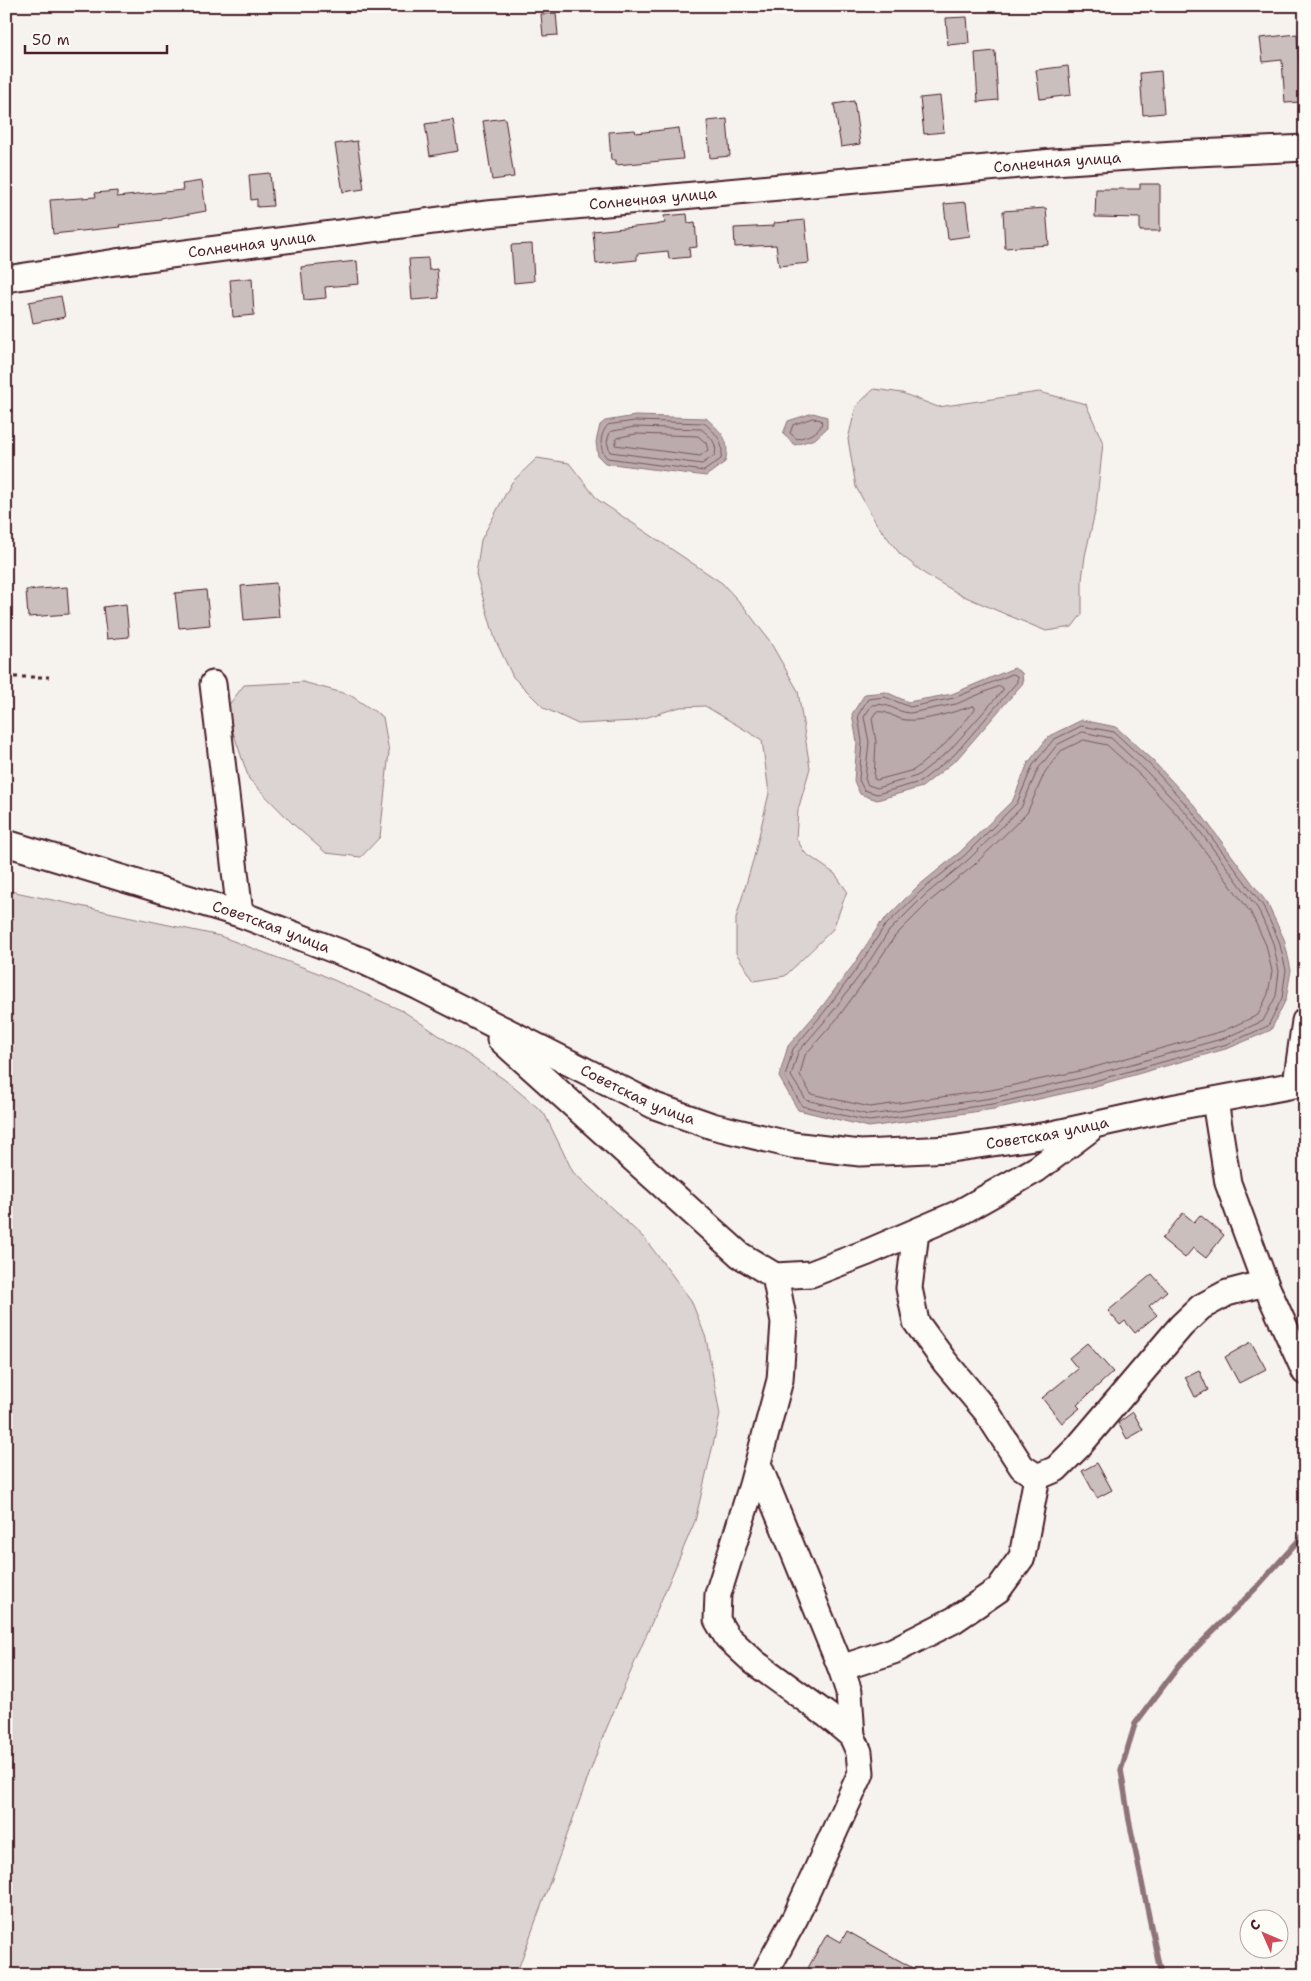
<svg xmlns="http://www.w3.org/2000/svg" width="1311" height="1981" font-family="'Shantell Sans',sans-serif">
<rect width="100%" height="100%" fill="#f6f3ef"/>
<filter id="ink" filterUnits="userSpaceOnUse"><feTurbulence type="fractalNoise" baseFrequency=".02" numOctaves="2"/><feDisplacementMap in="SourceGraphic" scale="10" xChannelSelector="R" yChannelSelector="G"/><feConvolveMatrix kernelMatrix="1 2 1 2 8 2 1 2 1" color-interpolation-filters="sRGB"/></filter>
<g filter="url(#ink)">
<!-- green -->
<g fill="#dcd4d2" stroke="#937a7e">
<path d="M874 389 902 393 938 407 1039 392 1086 404 1103 443 1096 508 1085 556 1082 580V614L1072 627 1046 631 1005 614 959 594 925 574 900 554 876 523 856 487 848 439 856 406Z"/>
<path d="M537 458 569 463 598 500 722 583 744 607 769 640 798 691 810 768 798 810 796 838 805 853 835 874 847 891 833 929 785 976 754 981 736 953V918L754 857 769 793 762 740 705 706 680 707 635 721 578 724 544 708 513 677 495 639 476 574 481 540 512 482Z"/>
<path d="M303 682 350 695 383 717 389 752 380 837 361 857 326 853 293 824 249 779 231 726 228 706 244 685Z"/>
<path d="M6 890 220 936 318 973 403 1011 505 1080 544 1113 573 1172 645 1239 691 1300 706 1338 720 1415 695 1521 602 1739 516 1975H6Z"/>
</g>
<!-- water -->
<g fill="#bbabac" stroke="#8e7378">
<path d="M813 413 827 417V428L815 439 795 445 783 434 788 421Z"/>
<path d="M635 416 706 418C722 433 731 440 725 462L706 476 605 463 598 456 596 442 600 425 605 421Z"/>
<path d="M1014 668 1022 673 1023 683 957 759 922 787 877 800 860 794 854 781 857 742 852 714 865 694 886 692 908 702 952 694Z"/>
<path d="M1082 720 1116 727 1154 762 1195 806 1267 903 1284 939 1291 970 1286 999 1271 1030 1229 1048 1088 1088 994 1109 869 1127 798 1110 779 1077 788 1046 821 1008 854 964 880 924 917 887 960 852 1013 800 1028 763 1049 736Z"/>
</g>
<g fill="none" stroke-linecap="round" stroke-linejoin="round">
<!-- shore -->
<g stroke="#77575f" stroke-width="1">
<path d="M813 418 821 420 822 423C819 434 807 436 797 439L790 433 793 425Z"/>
<path d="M635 421 704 423C716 433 725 442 721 459L704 471 607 458C599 450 599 434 608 425Z"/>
<path d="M635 427 701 429C710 436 718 443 715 455L702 464 610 452 607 442 610 432Z"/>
<path d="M636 434 698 436 706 443 708 450 700 456 615 445 617 438Z"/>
<path d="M1013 674 1017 676V682L954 755 920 782 877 794 864 790 859 780 862 742 858 715 868 699 885 697 910 707 954 698Z"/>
<path d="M1000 686 1003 688V690L949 751 917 776 877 788 868 785 865 779 869 742 864 717 872 705C891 702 894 712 910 713L956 704Z"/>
<path d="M973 706 975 707V710L944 745 914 770 877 780 874 779 876 742 872 718 876 712C888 710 895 719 906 720 923 722 957 711 973 706Z"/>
<path d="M1082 726 1114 732 1151 766 1191 810 1263 906 1279 941 1286 970 1282 998 1268 1026 1227 1044 1087 1083 993 1104 869 1121 802 1106 785 1077 793 1049 825 1011 858 967 884 927 921 891 964 856 1017 803 1033 765 1053 740Z"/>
<path d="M1083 732 1111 738 1146 771 1187 814 1258 909 1273 943 1279 971 1276 996 1263 1021 1225 1038 1085 1077 992 1098 869 1115 806 1100 791 1076 798 1052 830 1015 863 971 889 931 925 895 968 860 1021 808 1038 769 1057 745Z"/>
<path d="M1084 740 1107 745 1141 776 1181 819 1251 913 1266 945 1272 971 1268 994 1258 1015 1223 1031 1084 1070 991 1090 870 1107 811 1094 800 1075 805 1055 836 1020 869 975 895 936 930 901 973 866 1027 813 1045 772 1061 751Z"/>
</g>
<!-- stream -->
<path stroke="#8e7378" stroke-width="5.5" d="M1161 1975 1129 1820 1121 1770 1135 1724 1181 1663 1257 1587 1305 1533"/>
</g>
<!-- building -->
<g fill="#cbbfbe" stroke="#4a1f2b">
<path d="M556 13 558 35 543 36 541 14Z"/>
<path d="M967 17 969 43 948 45 946 18Z"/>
<path d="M1297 34 1301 102 1285 103 1282 60 1263 62 1260 38Z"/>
<path d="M995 51 998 100 978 102 975 53Z"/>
<path d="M1068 66 1071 95 1040 99 1036 70Z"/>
<path d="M1161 71 1164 113 1143 115 1140 73Z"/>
<path d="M940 96 944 132 924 134 920 98Z"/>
<path d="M854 101 860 144 841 147 834 104Z"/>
<path d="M505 118 514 177 492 180 483 121Z"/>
<path d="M727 119 730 156 710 158 707 121Z"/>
<path d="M453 120 458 151 430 156 425 124Z"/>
<path d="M679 128 683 159 616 165V160H611L609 132 635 130 636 133Z"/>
<path d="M357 141 364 189 343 192 335 144Z"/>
<path d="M270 173 273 206 257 207V199L251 200 249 175Z"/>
<path d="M202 181 206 211 162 219V220L119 225 120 227 53 234 50 200 96 197 95 193 117 191V197L183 190 182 184Z"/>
<path d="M1140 184H1160V231H1140V218L1095 217 1096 189H1140Z"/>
<path d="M966 202 970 236 948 239 944 204Z"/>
<path d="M1046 208 1049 245 1005 248 1003 211Z"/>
<path d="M687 214 688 223 695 222 697 247 689 248 690 257 669 259 668 251 637 254V260L596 264 593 231 655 225 665 223 664 216Z"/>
<path d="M805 220 809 263 779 266 776 245 735 247 734 228 774 226V223Z"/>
<path d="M532 244 534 281 514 283 511 245Z"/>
<path d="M428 258 429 270 437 269 439 298 412 300 409 259Z"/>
<path d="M357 261 359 284 325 287 326 298 304 300 301 267Z"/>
<path d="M252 278 254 315 233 317 230 280Z"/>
<path d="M61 296 65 317 33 323 29 302Z"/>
<path d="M276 583 279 617 244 620 241 586Z"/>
<path d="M67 587 69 614 28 617 26 590Z"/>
<path d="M206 590 210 625 179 628 175 593Z"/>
<path d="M126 604 129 637 107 639 103 607Z"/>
<path d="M1183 1213 1194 1222 1200 1215 1224 1235 1206 1258 1193 1248 1185 1258 1162 1239Z"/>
<path d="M1152 1274 1167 1291 1149 1306 1157 1315 1135 1333 1125 1321 1120 1325 1108 1311Z"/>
<path d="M1251 1342 1266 1369 1239 1383 1225 1357Z"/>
<path d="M1087 1343 1113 1372 1077 1405 1080 1408 1062 1423 1042 1398 1078 1369 1069 1358Z"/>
<path d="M1199 1370 1208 1390 1195 1397 1185 1377Z"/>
<path d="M1133 1412 1143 1430 1127 1439 1118 1423Z"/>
<path d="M1097 1463 1112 1490 1097 1498 1082 1471Z"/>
<path d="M847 1931 925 1975H820L808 1968 827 1934 841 1942Z"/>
</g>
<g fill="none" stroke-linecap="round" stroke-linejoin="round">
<defs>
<g id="minor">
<path id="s1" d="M6 279 116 262 487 214 1053 162 1175 154 1305 148"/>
<path d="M213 684 240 914"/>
<path id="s2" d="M6 843 240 914 363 961 419 987 655 1106 712 1126 792 1145 860 1153 951 1149 1048 1135 1176 1107 1305 1083"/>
<path d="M500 1039 740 1255 775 1276 811 1274 868 1252 959 1213 1037 1169 1089 1130"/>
<path d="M1296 1084 1305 1021"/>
<path d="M1215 1101 1228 1183 1265 1283 1305 1372"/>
<path d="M916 1232 909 1288 916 1322 945 1362 986 1411 1022 1467 1037 1477 1056 1469 1078 1447 1181 1326 1201 1307 1227 1293 1265 1283"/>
<path d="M758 1464 841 1668 849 1692 852 1736"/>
<path d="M841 1668 893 1651 954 1620 998 1590 1022 1557 1037 1477"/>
<path d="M764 1975 795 1918 861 1773 859 1752 852 1736 827 1715 754 1662 727 1637 717 1620 718 1594 752 1485 780 1380 784 1322 775 1276"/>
</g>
</defs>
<!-- minor casing -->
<use href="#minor" stroke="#4a1f2b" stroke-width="29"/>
<!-- path -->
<path stroke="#4a1f2b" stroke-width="3" stroke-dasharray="4 4" stroke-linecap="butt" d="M6 677H49"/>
<!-- minor -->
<use href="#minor" stroke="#fdfcf7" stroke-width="25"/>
</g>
</g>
<g text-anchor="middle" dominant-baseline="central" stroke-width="4.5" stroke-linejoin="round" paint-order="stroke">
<!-- street labels -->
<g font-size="15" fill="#4a1f2b" stroke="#fdfcf7">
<text stroke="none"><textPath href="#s1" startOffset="1058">Солнечная улица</textPath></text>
<text stroke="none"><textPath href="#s1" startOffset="652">Солнечная улица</textPath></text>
<text stroke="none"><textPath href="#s1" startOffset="248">Солнечная улица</textPath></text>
<text stroke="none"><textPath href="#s2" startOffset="278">Советская улица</textPath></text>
<text stroke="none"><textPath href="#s2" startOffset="682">Советская улица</textPath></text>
<text stroke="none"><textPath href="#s2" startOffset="1102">Советская улица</textPath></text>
</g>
</g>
<!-- margin -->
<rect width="1311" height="1981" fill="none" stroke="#fdfcf7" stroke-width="25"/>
<rect x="12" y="12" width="1286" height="1956" fill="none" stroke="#4a1f2b" stroke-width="2" filter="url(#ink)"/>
<!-- north arrow -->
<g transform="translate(1264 1934) rotate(315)"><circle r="24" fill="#fdfcf7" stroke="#b5a4a5"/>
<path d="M0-4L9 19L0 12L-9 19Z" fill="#d1495b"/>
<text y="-8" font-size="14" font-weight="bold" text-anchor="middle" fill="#4a1f2b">С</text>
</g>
<!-- scale -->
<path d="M25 45v8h142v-8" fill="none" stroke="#4a1f2b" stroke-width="2.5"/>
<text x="32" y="45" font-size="15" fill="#4a1f2b" stroke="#fdfcf7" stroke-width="4" paint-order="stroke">50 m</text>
</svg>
